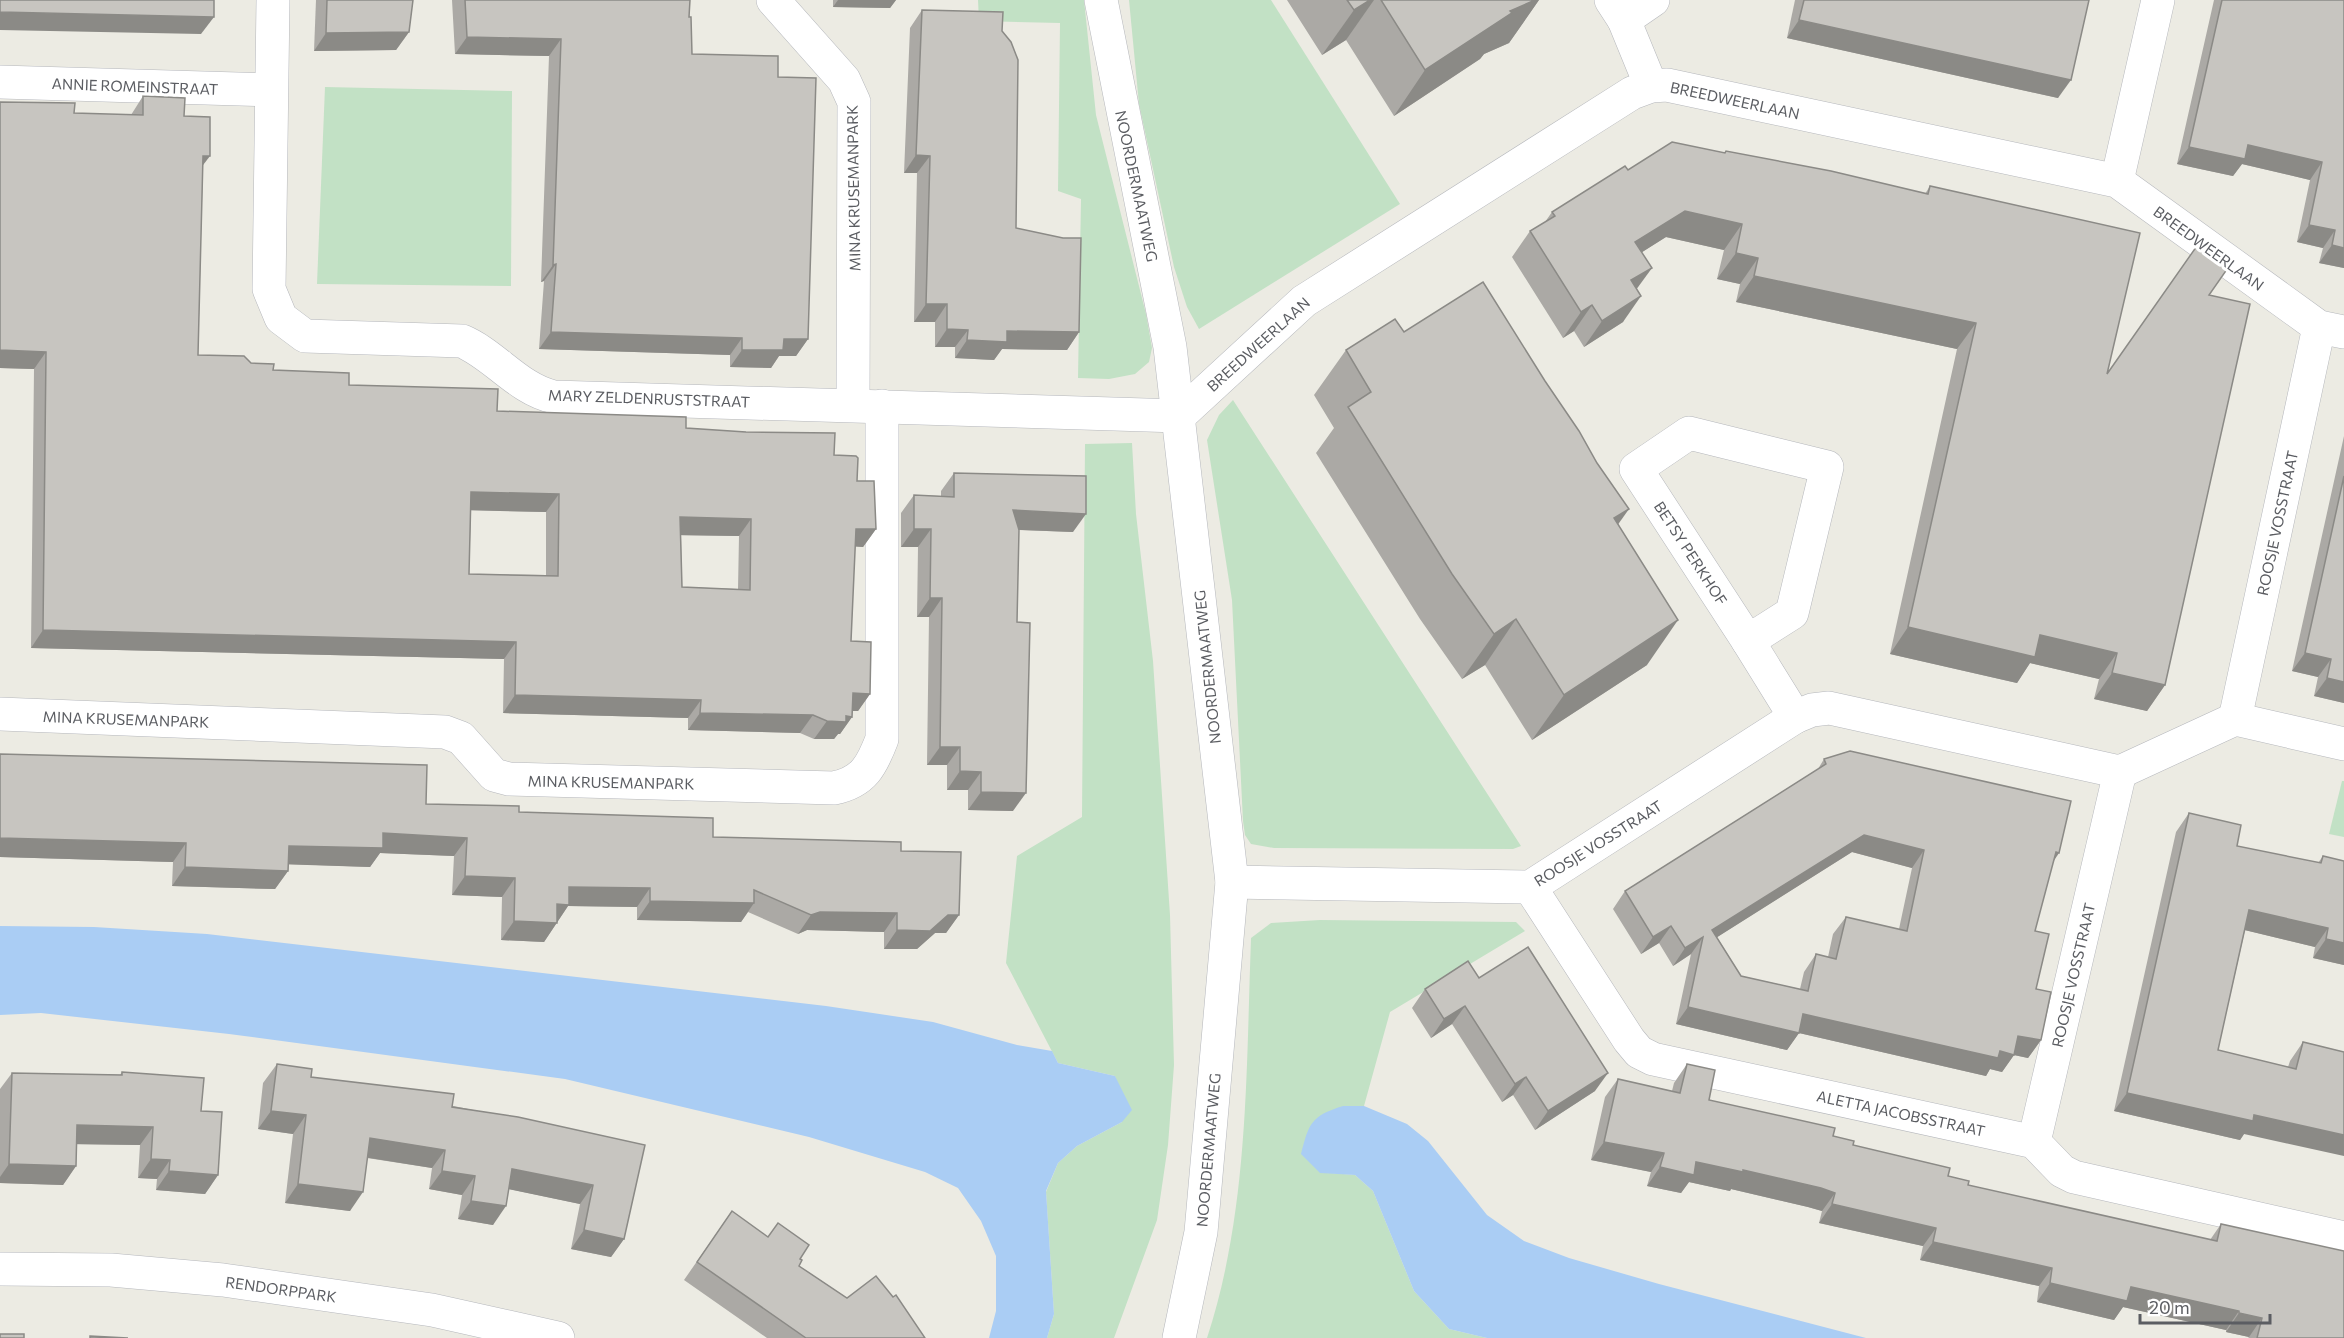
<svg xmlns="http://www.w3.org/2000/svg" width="2344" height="1338" font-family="Commissioner,sans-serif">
<rect width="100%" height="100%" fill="#ecebe3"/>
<!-- green -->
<g fill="#c2e1c5">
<path d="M978 0H1084L1096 115 1146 314 1152 348 1149 362 1135 374 1109 379 1078 378 1081 199 1058 191 1060 23 979 21Z"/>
<path d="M1129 0H1271L1400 204 1199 329 1187 307 1174 267 1139 104Z"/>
<path d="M325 87 512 91 511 286 317 284Z"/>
<path d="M1233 400 1521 846 1513 849 1274 848 1251 844 1245 835 1243 821 1232 600 1207 440 1219 415Z"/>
<path d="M1132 443 1136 514 1153 661 1170 915 1174 1065 1168 1145 1157 1220 1114 1338H1047L1054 1314 1046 1192 1058 1163 1077 1146 1122 1122 1115 1076 1058 1063 1006 963 1017 856 1082 817 1085 444Z"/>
<path d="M2342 781H2344V837L2329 834Z"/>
<path d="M1320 920 1516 922 1525 931 1390 1012 1364 1106H1343L1320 1172 1355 1175 1373 1191 1414 1291 1449 1329 1487 1338H1207C1249 1210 1246 1071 1251 938L1271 923Z"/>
</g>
<!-- water -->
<g fill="#aacdf4">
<path d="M0 926 94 927 207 934 826 1006 933 1022 1017 1045 1052 1051 1058 1063 1115 1076 1132 1110 1122 1122 1077 1146 1058 1163 1046 1191 1054 1314 1047 1338H989L996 1311V1256L981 1221 958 1188 925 1172 809 1137 565 1079 229 1034 41 1013 0 1015Z"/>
<path d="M1343 1106H1364L1407 1124 1428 1141 1487 1215 1524 1241 1569 1258 1659 1284 1866 1338H1487L1449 1329 1414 1291 1373 1191 1355 1175 1320 1173 1301 1154C1309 1123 1311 1116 1343 1106Z"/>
</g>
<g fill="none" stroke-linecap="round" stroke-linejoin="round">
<defs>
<g id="street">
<path d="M273 0 269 289 281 318 305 336 462 341C495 355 518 389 554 397L1179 416"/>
<path d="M773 0 844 80 854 102 853 405"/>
<path d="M1101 0 1170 347 1232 882 1201 1232 1179 1338"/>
<path d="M1611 0 1624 20 1651 86"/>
<path d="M1624 20 1653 0"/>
<path d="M0 82 270 90"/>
<path d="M2117 181 2158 0"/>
<path d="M1179 416 1304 301 1632 93 1651 86 1667 85 2117 181 2319 327 2344 332"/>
<path d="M1689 433 1827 467 1792 613 1748 641 1636 469Z"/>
<path d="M1748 641 1795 717 1812 710 1829 708 2120 772 2235 719 2344 744"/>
<path d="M0 714 445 732 461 738 494 775 509 779 834 788C864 782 872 765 882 739V406"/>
<path d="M2235 719 2319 327"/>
<path d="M1232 882 1530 887 1795 717"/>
<path d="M1530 887 1629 1040 1639 1052 1653 1059 2034 1142 2062 1171 2074 1177 2344 1238"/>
<path d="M2034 1142 2120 772"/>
<path d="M0 1269 111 1270 223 1280 432 1310 558 1338"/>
</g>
</defs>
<!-- street casing -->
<use href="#street" stroke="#b5b7bc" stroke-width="34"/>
<!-- street -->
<use href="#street" stroke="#fff" stroke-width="33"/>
</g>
<!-- wall -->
<g fill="#aba9a5" fill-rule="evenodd">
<path d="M316 0H413L409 32 396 50 314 51Z"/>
<path d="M452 0H690L689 17 692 54 778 77 808 339 796 356H779L771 368 730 367V355L539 349 544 281 541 282 549 56 455 54Z"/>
<path d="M833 0H896L890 8 833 7Z"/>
<path d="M1287 0H1539L1509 43 1484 54 1480 59 1394 116 1346 40 1322 55Z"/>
<path d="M1795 0H2089L2058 98 1787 38Z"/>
<path d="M2214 0H2344V268L2319 263 2323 248 2297 242 2310 180 2242 164 2233 176 2177 164Z"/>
<path d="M922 10 1002 31 1016 228 1079 332 1067 350 1002 349 994 360 955 358V347H935V322H914L917 173H904L910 28Z"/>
<path d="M143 96 184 116 203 165 198 355 251 363 273 370 349 385 497 411 686 428 834 455 857 481 876 529 863 547 855 546 851 641 870 694 858 711H853L852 717 840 734H838L834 739H814L800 733 688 730V718L503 713 504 659 31 648 34 369 0 368V102L74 113 131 115ZM471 510 546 512V575L469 574ZM681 535 739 536 738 589 682 587Z"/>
<path d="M1726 151 1925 194 1930 186 2107 374 2209 295 2165 685 2147 711 2094 699 2099 679 2030 663 2017 683 1890 654 1957 349 1736 302 1740 284 1717 279 1724 250 1666 237 1642 252 1636 289 1623 322 1584 347 1574 331 1563 338 1512 257 1530 231 1545 222 1552 212 1628 170 1724 153Z"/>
<path d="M1404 332 1618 524 1647 665 1532 740 1485 665 1462 679 1420 619 1316 453 1334 428 1314 395 1346 350Z"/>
<path d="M2344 436V703L2314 696 2318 677 2292 671Z"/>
<path d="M954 473 1073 532 1019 530 1013 811 968 810V790H947V765H927L929 617H917L918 547H901V513L914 495 941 496V491Z"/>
<path d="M1824 759 2053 862 2035 931 2036 989 2041 1040 2028 1058 2014 1055 2002 1072 1990 1069 1986 1076 1799 1033 1787 1050 1676 1024 1691 954 1673 966 1659 943 1641 954 1613 909 1625 891 1818 769ZM1852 852 1912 868 1899 929 1846 917 1833 934 1828 957 1816 954 1804 972 1800 989 1741 976 1717 937Z"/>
<path d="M426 804 519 812 713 837 901 851 959 915 946 933H935L917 949H884V932L807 930 798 934 748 912 741 922 637 920V907L568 906 544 942 501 940 502 897 452 895 454 856 380 853 370 867 289 864 288 871 275 889 172 886 173 862 0 857Z"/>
<path d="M2189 813 2237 846 2318 863 2323 856 2344 965 2313 958 2315 947 2245 930 2218 1050 2288 1067 2290 1061 2303 1042 2344 1052 2244 1134 2240 1140 2114 1111 2176 832Z"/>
<path d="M1479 978 1595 1091 1535 1130 1513 1095 1502 1102 1452 1024 1431 1038 1412 1008 1425 989Z"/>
<path d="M277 1064 311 1077 645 1145 624 1239 611 1257 571 1249 580 1204 509 1189 493 1225 458 1219 462 1195 429 1189 432 1168 367 1158 350 1211 285 1203 293 1134 258 1129 263 1083Z"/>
<path d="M1687 1064 1709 1100 1833 1136 1853 1145 1948 1176 1968 1185 2210 1240 2221 1224 2344 1338H2248L2249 1337 2226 1332V1330L2123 1307 2114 1320 2037 1302 2039 1286 1920 1260 1923 1246 1819 1223 1822 1211 1808 1207 1731 1189 1730 1191 1689 1182 1681 1193 1647 1186 1651 1172 1591 1160 1605 1097 1618 1079 1672 1091 1674 1083Z"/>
<path d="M122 1072 201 1111 218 1175 205 1194 156 1190 157 1179 138 1178 140 1145 76 1144V1166L63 1185 0 1183V1089L12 1073 120 1075Z"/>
<path d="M732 1211 799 1266 847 1298 925 1338H767L684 1280Z"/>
</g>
<!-- shaded-wall -->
<g fill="#8b8a86">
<path d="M838 0H896L890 8 833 7Z"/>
<path d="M1370 0H1374L1346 40 1322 55 1354 10Z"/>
<path d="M1535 0H1539L1509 43 1484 54 1480 59 1394 116 1425 70 1510 11Z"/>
<path d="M0 12 214 17 201 34 0 30Z"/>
<path d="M1799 20 2071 80 2058 98 1787 38Z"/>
<path d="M409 32 396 50 314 51 326 33Z"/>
<path d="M467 37 561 39 549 56 455 54Z"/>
<path d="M2248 145 2322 162 2310 180 2242 164 2233 176 2177 164 2189 147Z"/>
<path d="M916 155 930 156 917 173H904Z"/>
<path d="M203 156H210L197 173Z"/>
<path d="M1685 211 1742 224 1724 250 1666 237 1617 268 1635 242Z"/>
<path d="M2309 225 2335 230 2323 248 2297 242Z"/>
<path d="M2332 245 2344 248V268L2319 263Z"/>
<path d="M1736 253 1758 258 1740 284 1717 279Z"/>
<path d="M556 264 544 281 541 282 553 265Z"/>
<path d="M1652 268 1633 294 1631 280Z"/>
<path d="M1754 276 1976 323 1957 349 1736 302Z"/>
<path d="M1641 296 1623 322 1584 347 1602 321Z"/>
<path d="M926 304H947L935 322H914Z"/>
<path d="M1592 305 1574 331 1563 338 1581 312Z"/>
<path d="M947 329 968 330 955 347H935Z"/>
<path d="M1007 331 1079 332 1067 350 1002 349 994 360 955 358 967 340Z"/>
<path d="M551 332 742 338 730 355 539 349Z"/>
<path d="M784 339H808L796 356H779L771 368 730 367 742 350Z"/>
<path d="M0 350 46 352 34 369 0 368Z"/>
<path d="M471 492 559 494 546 512 459 510Z"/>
<path d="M1629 509 1597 554 1614 518Z"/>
<path d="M1013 510 1086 514 1073 532 1000 529Z"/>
<path d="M680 517 751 519 739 536 668 535Z"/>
<path d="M856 529H876L863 547 844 546Z"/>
<path d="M914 529H931L918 547H901Z"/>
<path d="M930 598H942L929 617H917Z"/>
<path d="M1516 619 1485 665 1462 679 1494 634Z"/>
<path d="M1678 620 1647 665 1532 740 1564 695Z"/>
<path d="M1908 627 2040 635 2117 653 2099 679 2030 663 2017 683 1890 654Z"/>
<path d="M43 630 516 642 504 659 31 648Z"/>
<path d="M2305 653 2331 659 2318 677 2292 671Z"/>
<path d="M2112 673 2165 685 2147 711 2094 699Z"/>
<path d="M2327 678 2344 682V703L2314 696Z"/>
<path d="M853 693 870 694 858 711H841Z"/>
<path d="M515 695 701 700 688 718 503 713Z"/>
<path d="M700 713 813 715 800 733 688 730Z"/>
<path d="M846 716 852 717 840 734H838L834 739H814L827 721Z"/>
<path d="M940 747H960L947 765H927Z"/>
<path d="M960 771 981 772 968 790H947Z"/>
<path d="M981 792 1026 793 1013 811 968 810Z"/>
<path d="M383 833 467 838 454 856 380 853 370 867 276 864 289 846Z"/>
<path d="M1864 835 1924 850 1912 868 1852 852 1700 948 1712 930Z"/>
<path d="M0 838 186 843 173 862 0 857Z"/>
<path d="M2056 852 2059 853 2047 871Z"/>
<path d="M185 867 288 871 275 889 172 886Z"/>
<path d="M465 876 515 878 502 897 452 895Z"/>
<path d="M569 887 650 888 637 907 568 906 544 942 501 940 514 921Z"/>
<path d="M650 901 754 903 741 922 637 920Z"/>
<path d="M2249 910 2328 928 2315 947 2236 928Z"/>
<path d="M820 912 897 913 884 932 807 930 798 934 811 915Z"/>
<path d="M948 915H959L946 933H935L917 949H884L897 930Z"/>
<path d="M1671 926 1659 943 1641 954 1653 937Z"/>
<path d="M1703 937 1691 954 1673 966 1685 948Z"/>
<path d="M2326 939 2344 943V965L2313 958Z"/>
<path d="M1465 1006 1452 1024 1431 1038 1444 1019Z"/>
<path d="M1688 1007 1803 1014 2000 1051 2018 1036 2041 1040 2028 1058 2014 1055 2002 1072 1990 1069 1986 1076 1799 1033 1787 1050 1676 1024Z"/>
<path d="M1608 1073 1595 1091 1535 1130 1548 1111Z"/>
<path d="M1526 1077 1513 1095 1502 1102 1515 1084Z"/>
<path d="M2127 1093 2254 1115 2344 1135V1156L2244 1134 2240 1140 2114 1111Z"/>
<path d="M271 1111 306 1115 293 1134 258 1129Z"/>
<path d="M77 1125 153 1127 140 1145 64 1144Z"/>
<path d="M370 1138 445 1150 432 1168 357 1156Z"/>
<path d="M1604 1142 1664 1153 1651 1172 1591 1160Z"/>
<path d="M151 1159 170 1160 157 1179 138 1178Z"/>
<path d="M1696 1162 1743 1170 1821 1188 1835 1193 1822 1211 1808 1207 1731 1189 1730 1191 1689 1182 1681 1193 1647 1186 1660 1167Z"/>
<path d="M9 1164 76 1166 63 1185 0 1183V1177Z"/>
<path d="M512 1169 593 1185 580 1204 499 1187Z"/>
<path d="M169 1171 218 1175 205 1194 156 1190Z"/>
<path d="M442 1171 475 1176 462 1195 429 1189Z"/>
<path d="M298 1184 363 1192 350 1211 285 1203Z"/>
<path d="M471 1201 506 1206 493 1225 458 1219Z"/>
<path d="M1832 1204 1936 1228 1923 1246 1819 1223Z"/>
<path d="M584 1230 624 1239 611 1257 571 1249Z"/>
<path d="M1933 1242 2052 1268 2039 1286 1920 1260Z"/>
<path d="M2050 1283 2131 1287 2239 1311 2226 1330 2123 1307 2114 1320 2037 1302Z"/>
<path d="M2239 1313 2262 1318 2249 1337 2226 1332Z"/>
</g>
<!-- building -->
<g fill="#c7c5c0" stroke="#8b8a86" stroke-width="1.5" fill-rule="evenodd">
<path d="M0 0H214V17L0 12Z"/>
<path d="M327 0H413L409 32 326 33Z"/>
<path d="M465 0H690L689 17H691L692 54 778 56V77L816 78 808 339H784L783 350H742V338L551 332 556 264 553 265 561 39 467 37Z"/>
<path d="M1347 0H1370L1354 10Z"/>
<path d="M1381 0H1535L1510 11 1512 13 1425 70Z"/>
<path d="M1804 0H2089L2071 80 1799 20Z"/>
<path d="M2222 0H2344V248L2332 245 2335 230 2309 225 2322 162 2248 145 2245 159 2189 147Z"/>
<path d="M922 10 1003 12 1002 31 1011 42 1018 60 1016 228 1063 238H1081L1079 332 1007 331V342L967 340 968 330 947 329V304H926L930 156 916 155Z"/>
<path d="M143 96 185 98 184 116 210 117V156H203L198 355 244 356 251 363 274 364 273 370 349 373V385L498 389 497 411 686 417V428L746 432 835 433 834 455 856 456 858 458 857 481H874L876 529H856L851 641 871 642 870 694 853 693 852 717 846 716V722L827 721 813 715 700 713 701 700 515 695 516 642 43 630 46 352 0 350V102L75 103 74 113 143 115ZM471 492 559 494 558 576 469 574ZM680 517 751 519 750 590 682 587Z"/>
<path d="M1672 142 1725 153 1726 151 1831 171 1928 194 1930 186 2140 233 2107 374 2199 243 2230 265 2209 295 2250 304 2165 685 2112 673 2117 653 2040 635 2035 657 1908 627 1976 323 1754 276 1758 258 1736 253 1742 224 1685 211 1635 242 1652 268 1631 280 1641 296 1602 321 1592 305 1581 312 1530 231 1555 216 1552 212 1625 166 1628 170Z"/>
<path d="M1483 282 1545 381 1579 431 1597 463 1629 509 1614 518 1678 620 1564 695 1516 619 1494 634 1452 574 1348 407 1371 392 1346 350 1395 319 1404 332Z"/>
<path d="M954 473 1086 476V514L1013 510 1019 530 1017 622 1030 623 1026 793 981 792V772L960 771V747H940L942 598H930L931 529H914V495L954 497Z"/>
<path d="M2344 476V682L2327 678 2331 659 2305 653Z"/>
<path d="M1850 751 2071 801 2059 853 2056 852 2035 931 2049 934 2036 989 2051 992 2041 1040 2018 1036 2014 1055 2000 1051 1998 1058 1803 1014 1799 1033 1688 1007 1703 937 1685 948 1671 926 1653 937 1625 891 1826 764 1824 759ZM1864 835 1924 850 1907 931 1846 917 1836 959 1816 954 1808 991 1741 976 1712 930Z"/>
<path d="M0 754 427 765 426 804 519 806V812L713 818V837L901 842V851L961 852 959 915H948L930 931 897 930V913L820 912 811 915 754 890V903L650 901V888L569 887V905L557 904V923L514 921 515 878 465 876 467 838 383 833V848L289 846 288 871 185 867 186 843 0 838Z"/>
<path d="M2189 813 2241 825 2237 846 2321 863 2323 856 2344 861V943L2326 939 2328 928 2249 910 2218 1050 2296 1069 2303 1042 2344 1052V1135L2254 1115 2253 1121 2127 1093Z"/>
<path d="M1528 947 1608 1073 1548 1111 1526 1077 1515 1084 1465 1006 1444 1019 1425 989 1468 961 1479 978Z"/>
<path d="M277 1064 312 1069 311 1077 454 1094 452 1107 518 1117 645 1145 624 1239 584 1230 593 1185 512 1169 506 1206 471 1201 475 1176 442 1171 445 1150 370 1138 363 1192 298 1184 306 1115 271 1111Z"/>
<path d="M1687 1064 1715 1070 1709 1100 1835 1128 1833 1136 1854 1141 1853 1145 1950 1168 1948 1176 1969 1181 1968 1185 2217 1241 2221 1224 2344 1251V1338H2257L2262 1318 2239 1313V1311L2131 1287 2127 1301 2050 1283 2052 1268 1933 1242 1936 1228 1832 1204 1835 1193 1821 1188 1743 1170V1172L1696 1162 1694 1175 1660 1167 1664 1153 1604 1142 1618 1079 1680 1093Z"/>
<path d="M122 1072 204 1078 201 1111 222 1112 218 1175 169 1171 170 1160 151 1159 153 1127 77 1125 76 1166 9 1164 12 1073 122 1075Z"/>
<path d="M732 1211 768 1237 778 1223 809 1245 800 1259 802 1260 799 1266 847 1298 876 1276 893 1297 896 1295 925 1338H806L697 1262Z"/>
<rect x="0" y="1334" width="24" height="4"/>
<path d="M90 1336 128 1338H90Z"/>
</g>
<g text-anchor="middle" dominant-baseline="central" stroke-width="6" stroke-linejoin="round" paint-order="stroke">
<!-- street labels -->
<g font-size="15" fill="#5b5d62" stroke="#fff">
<text transform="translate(135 86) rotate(2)">ANNIE ROMEINSTRAAT</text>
<text transform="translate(1735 100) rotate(12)">BREEDWEERLAAN</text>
<text transform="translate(1137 186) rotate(78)">NOORDERMAATWEG</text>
<text transform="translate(853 188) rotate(-91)">MINA KRUSEMANPARK</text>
<text transform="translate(2209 248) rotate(36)">BREEDWEERLAAN</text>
<text transform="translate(1258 344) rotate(-42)">BREEDWEERLAAN</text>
<text transform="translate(649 398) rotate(2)">MARY ZELDENRUSTSTRAAT</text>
<text transform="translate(2277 523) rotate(-78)">ROOSJE VOSSTRAAT</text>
<text transform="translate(1691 553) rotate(57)">BETSY PERKHOF</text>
<text transform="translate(1207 667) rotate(-96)">NOORDERMAATWEG</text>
<text transform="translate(126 719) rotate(2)">MINA KRUSEMANPARK</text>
<text transform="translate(611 782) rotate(1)">MINA KRUSEMANPARK</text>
<text transform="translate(1598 843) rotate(-32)">ROOSJE VOSSTRAAT</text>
<text transform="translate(2073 975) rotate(-77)">ROOSJE VOSSTRAAT</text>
<text transform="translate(1901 1113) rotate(12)">ALETTA JACOBSSTRAAT</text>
<text transform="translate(1208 1150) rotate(-85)">NOORDERMAATWEG</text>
<text transform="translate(281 1289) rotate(8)">RENDORPPARK</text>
</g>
</g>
<!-- scale -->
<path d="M2140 1314v9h130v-9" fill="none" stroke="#5b5d62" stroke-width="3"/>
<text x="2149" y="1314" font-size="18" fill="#5b5d62" stroke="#ffffff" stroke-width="4.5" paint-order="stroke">20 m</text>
</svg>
